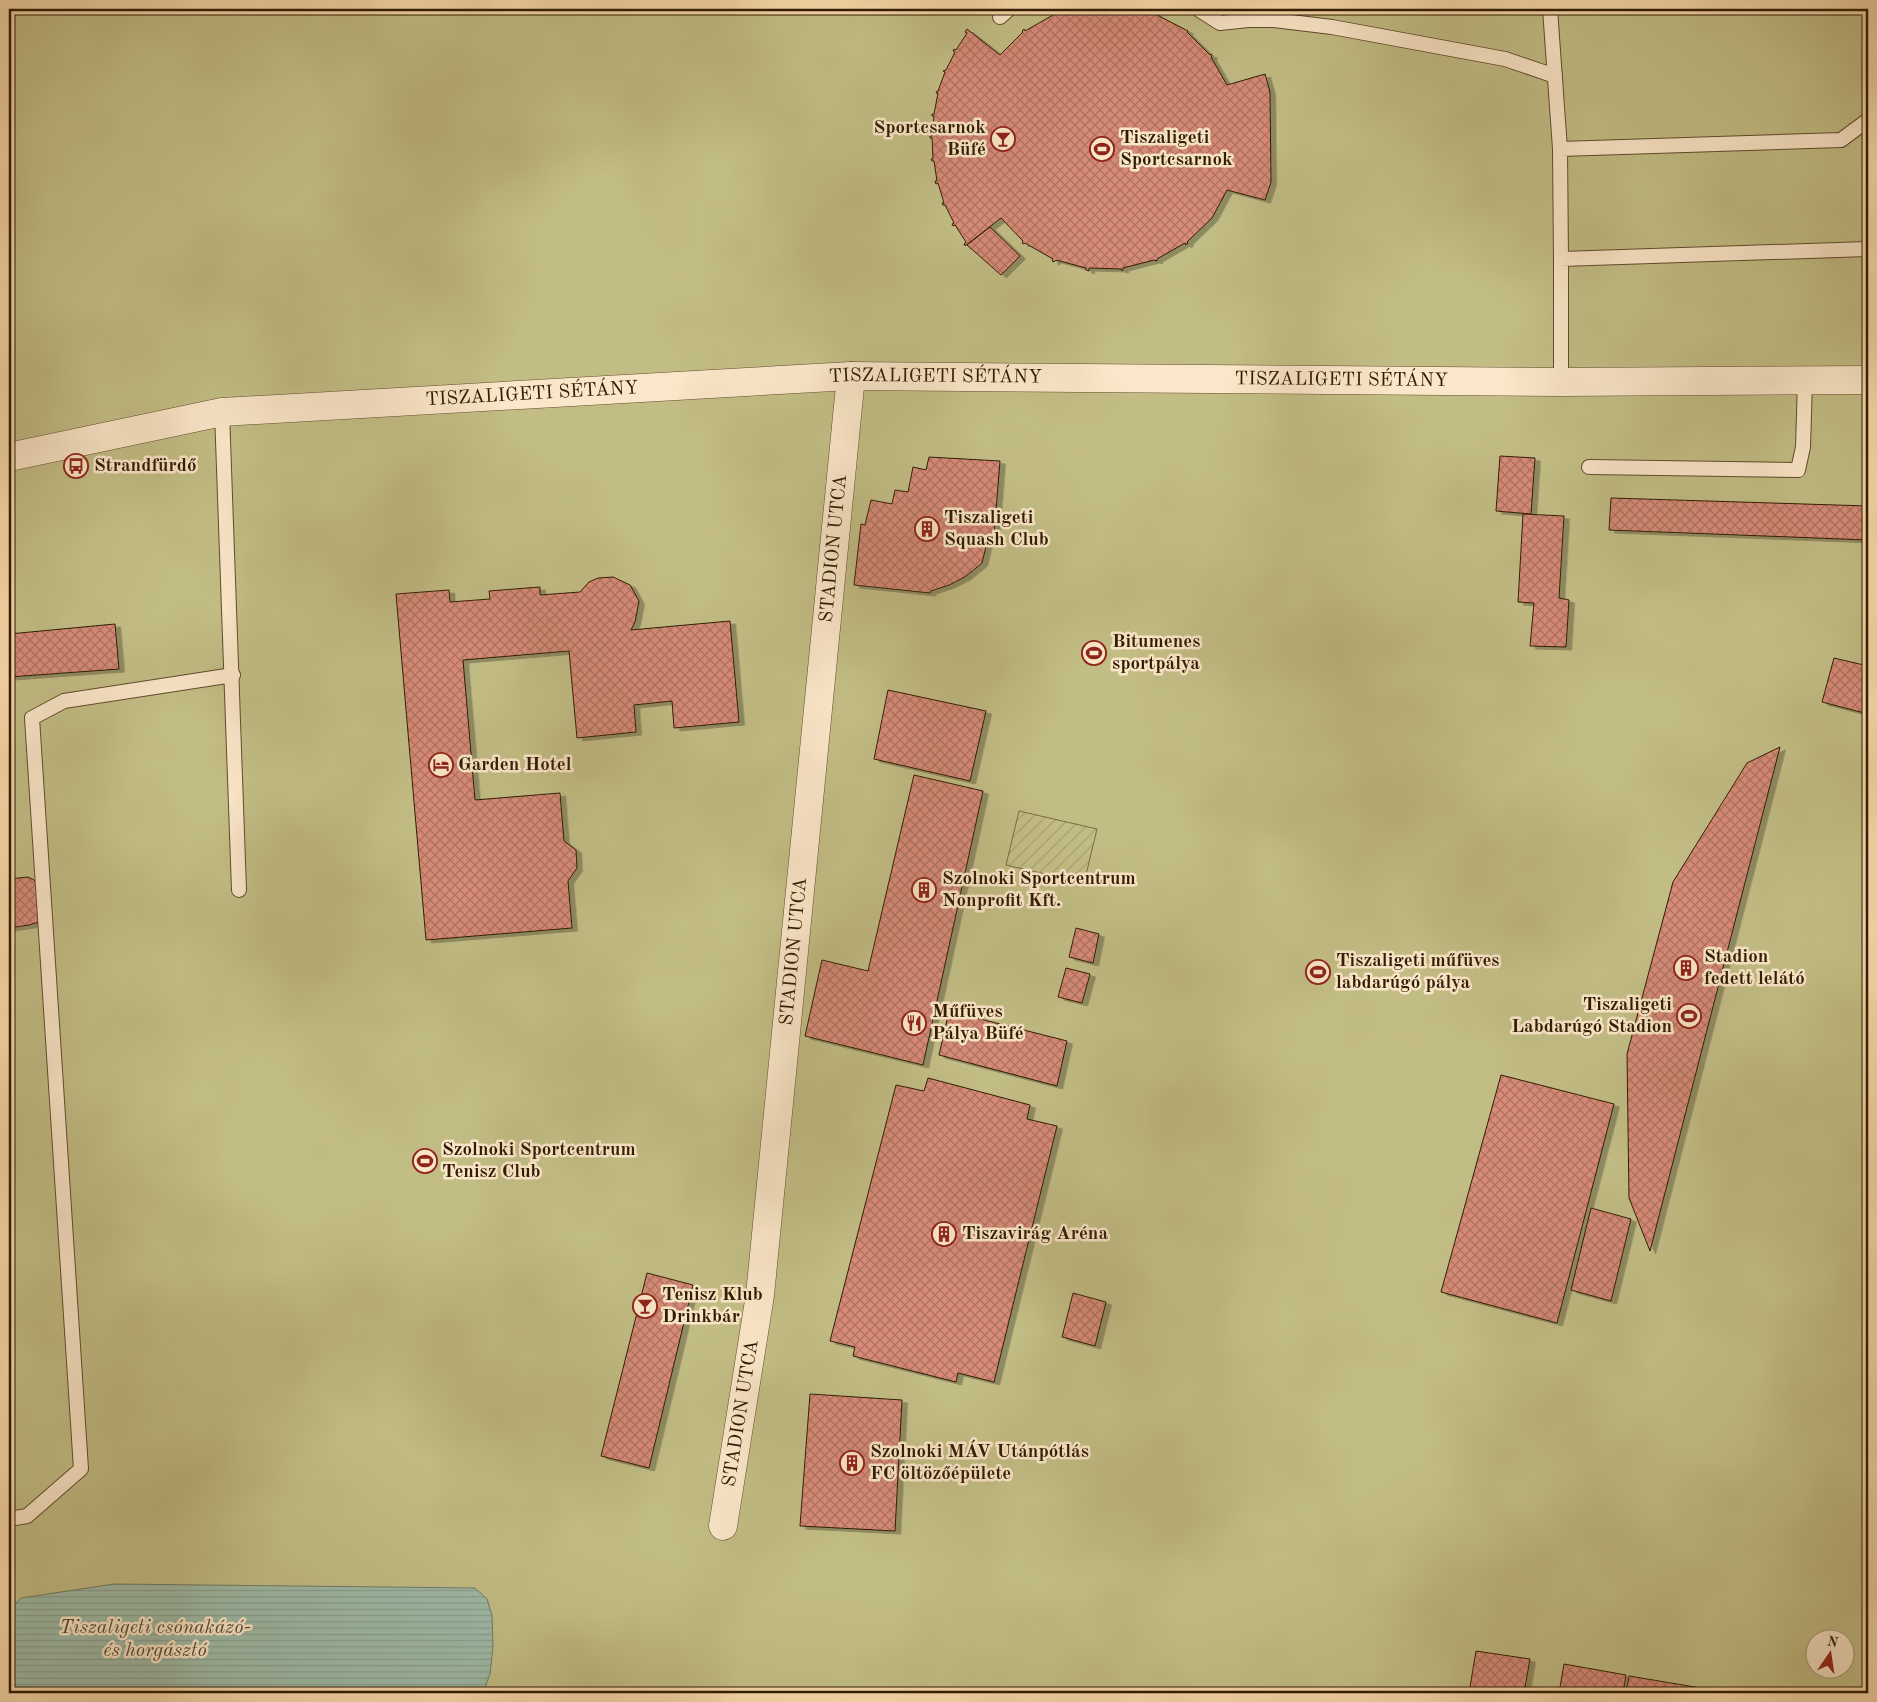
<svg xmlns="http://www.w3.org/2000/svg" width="1877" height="1702" font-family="'Old Standard TT',serif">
<defs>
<pattern id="garden-furrows" width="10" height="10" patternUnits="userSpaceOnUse" patternTransform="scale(1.25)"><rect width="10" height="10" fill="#c2bd85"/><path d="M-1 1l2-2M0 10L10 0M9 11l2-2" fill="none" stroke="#a7a271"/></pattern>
<pattern id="water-rules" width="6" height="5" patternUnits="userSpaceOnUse" patternTransform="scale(1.25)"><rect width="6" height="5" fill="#9dbaa7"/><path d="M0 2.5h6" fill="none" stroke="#889f8e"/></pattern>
<pattern id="building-cross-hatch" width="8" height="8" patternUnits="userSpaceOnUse" patternTransform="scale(1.25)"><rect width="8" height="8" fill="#d78b78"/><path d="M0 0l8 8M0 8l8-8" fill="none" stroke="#af7160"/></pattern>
<filter id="shadow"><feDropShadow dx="5.5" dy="3" stdDeviation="0" flood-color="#0004"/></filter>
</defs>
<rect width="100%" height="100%" fill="#f7d8aa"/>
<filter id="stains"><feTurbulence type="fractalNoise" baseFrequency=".004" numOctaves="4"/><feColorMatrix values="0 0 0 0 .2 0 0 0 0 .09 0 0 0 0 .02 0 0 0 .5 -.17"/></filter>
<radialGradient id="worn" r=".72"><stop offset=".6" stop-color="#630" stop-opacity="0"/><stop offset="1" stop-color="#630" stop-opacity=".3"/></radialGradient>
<!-- park -->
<path fill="#c2bd85" stroke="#796c44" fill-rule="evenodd" d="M9 9H1868V1693H9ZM1814 1640H1844V1670H1814Z"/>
<!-- garden -->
<path fill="url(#garden-furrows)" stroke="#796c44" d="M1019 811 1097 829 1084 883 1006 865Z"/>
<!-- water -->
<path fill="url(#water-rules)" stroke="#717b65" d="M114 1584 475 1588 487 1599 492 1615 493 1647 490 1674 483 1693H9V1612L21 1598Z"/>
<!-- building -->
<g fill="url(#building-cross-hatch)" stroke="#301c02" filter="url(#shadow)">
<path d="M1075 9H1135L1154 14 1155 12 1157 15 1188 31 1187 32 1210 55 1211 54 1212 56 1211 57 1227 85 1265 74 1270 92 1271 182 1265 200 1227 190 1212 218 1187 242 1188 243 1186 245 1185 243 1157 259V261L1154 260 1123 268V270H1121V269L1089 268V271L1086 270V268L1056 260 1054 262 1052 261 1053 259 1025 243 1024 244 1022 243 1023 241 1001 218 965 246 964 244 966 242 955 225 953 226 952 224 954 223 945 205H943L942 203H944L938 183 936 184 935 181H937L934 161H932L931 159H933L932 138H930V136H932L934 116H932V114H934L938 93H936L937 91H938L945 72 943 71 946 70 955 52 953 51 954 49 956 50 967 33 965 32 967 29 1000 55 1023 32 1022 31 1024 29 1025 31 1053 15 1052 13 1054 12 1055 14Z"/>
<path d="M990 227 1020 256 1001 275 967 245Z"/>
<path d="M1500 456 1535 458 1531 514 1496 511Z"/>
<path d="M929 457 1000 461 994 535 989 534 982 563 965 577 949 585 931 591 930 593 854 585 861 524 865 525 871 500 892 504 895 490 908 492 913 467 926 470Z"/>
<path d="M1611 498 1868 506V540L1609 530Z"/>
<path d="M1523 514 1564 516 1559 598 1569 600 1566 647 1530 646 1534 603 1518 602Z"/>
<path d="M613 577 630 585 639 601 635 622 631 630 730 621 739 722 674 728 672 701 634 705 636 732 577 738 569 651 463 660 475 800 560 793 564 841 576 850 577 868 568 881 572 928 426 940 396 594 449 590 450 602 490 599 489 591 540 587V595L580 592 589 582 598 578Z"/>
<path d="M115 624 119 669 9 677V634Z"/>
<path d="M1834 658 1868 666V714L1822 702Z"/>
<path d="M888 690 986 711 970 781 874 759Z"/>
<path d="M1780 747 1650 1251 1629 1198 1627 1054 1673 882 1747 763Z"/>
<path d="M914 775 983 791 923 1065 805 1036 822 960 868 971Z"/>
<path d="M28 877 34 880 37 884 39 922 29 925 9 928V879Z"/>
<path d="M1076 928 1099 934 1093 963 1069 957Z"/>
<path d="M1066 968 1090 974 1082 1003 1058 997Z"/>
<path d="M949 1011 1067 1041 1057 1086 939 1055Z"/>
<path d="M1501 1075 1614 1104 1557 1323 1441 1292Z"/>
<path d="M928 1078 1030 1105 1027 1119 1057 1126 994 1382 958 1373 956 1382 853 1356 855 1347 830 1341 896 1085 924 1091Z"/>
<path d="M1591 1208 1631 1219 1611 1301 1571 1290Z"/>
<path d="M647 1273 693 1285 649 1468 601 1456Z"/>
<path d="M1073 1293 1106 1302 1095 1346 1062 1337Z"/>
<path d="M810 1394 902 1400 895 1531 800 1526Z"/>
<path d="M1476 1651 1530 1659 1524 1693H1469Z"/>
<path d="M1564 1664 1626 1675 1623 1693H1559Z"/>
<path d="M1629 1676 1731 1693H1626Z"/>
</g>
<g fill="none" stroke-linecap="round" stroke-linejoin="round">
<defs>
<g id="lane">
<path d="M1198 9 1220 23 1248 20H1274L1332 27 1505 59 1555 76"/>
<path d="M1550 9 1560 149"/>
<path d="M1000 17 1009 9"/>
<path d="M1561 259 1560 149 1841 140 1868 120"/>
<path d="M1561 382V259L1868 249"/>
<path d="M222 412 239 890"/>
<path d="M1589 467 1798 470 1803 447 1805 381"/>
<path d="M9 1519 27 1516 81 1469 32 718 64 701 233 675"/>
</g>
<g id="street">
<path id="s1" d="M9 457 222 412 851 376 1561 382 1868 380"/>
<path id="s2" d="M723 1526 760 1295 851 376"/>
</g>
</defs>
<!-- lane casing -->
<use href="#lane" stroke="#624b2c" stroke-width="16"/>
<!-- street casing -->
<use href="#street" stroke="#624b2c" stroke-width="29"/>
<!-- lane -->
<use href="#lane" stroke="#fae6c8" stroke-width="14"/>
<!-- street -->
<use href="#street" stroke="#fae6c8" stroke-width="28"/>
</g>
<!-- icons -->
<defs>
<symbol id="bar-ring" viewBox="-11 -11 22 22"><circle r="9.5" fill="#fae6c8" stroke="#8f2418" stroke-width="1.5"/><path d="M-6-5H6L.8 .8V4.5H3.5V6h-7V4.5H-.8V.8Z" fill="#8f2418"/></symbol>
<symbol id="stadium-ring" viewBox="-11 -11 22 22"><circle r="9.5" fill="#fae6c8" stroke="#8f2418" stroke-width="1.5"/><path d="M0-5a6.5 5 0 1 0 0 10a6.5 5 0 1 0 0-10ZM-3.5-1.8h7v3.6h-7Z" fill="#8f2418"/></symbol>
<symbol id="bus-ring" viewBox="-11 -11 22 22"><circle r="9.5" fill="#fae6c8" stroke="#8f2418" stroke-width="1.5"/><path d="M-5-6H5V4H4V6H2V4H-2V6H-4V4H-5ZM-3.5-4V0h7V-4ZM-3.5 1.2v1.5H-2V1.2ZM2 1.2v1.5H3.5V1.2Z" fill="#8f2418"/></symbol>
<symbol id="building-ring" viewBox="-11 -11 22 22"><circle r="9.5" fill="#fae6c8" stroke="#8f2418" stroke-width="1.5"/><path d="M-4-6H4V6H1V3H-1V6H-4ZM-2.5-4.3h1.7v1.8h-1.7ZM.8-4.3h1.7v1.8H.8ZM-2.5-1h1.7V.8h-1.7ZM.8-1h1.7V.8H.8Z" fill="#8f2418"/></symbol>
<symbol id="hotel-ring" viewBox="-11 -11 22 22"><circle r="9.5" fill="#fae6c8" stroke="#8f2418" stroke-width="1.5"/><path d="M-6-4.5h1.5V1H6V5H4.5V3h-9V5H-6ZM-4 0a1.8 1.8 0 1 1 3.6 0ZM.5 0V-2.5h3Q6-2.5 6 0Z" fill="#8f2418"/></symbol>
<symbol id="restaurant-ring" viewBox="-11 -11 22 22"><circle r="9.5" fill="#fae6c8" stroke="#8f2418" stroke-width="1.5"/><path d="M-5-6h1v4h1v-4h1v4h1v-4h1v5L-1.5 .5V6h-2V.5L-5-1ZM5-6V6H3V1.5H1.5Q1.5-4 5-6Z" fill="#8f2418"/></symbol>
</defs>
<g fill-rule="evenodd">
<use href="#bar-ring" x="989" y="125" width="28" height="28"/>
<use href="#stadium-ring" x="1088" y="135" width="28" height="28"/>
<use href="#bus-ring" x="62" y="452" width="28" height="28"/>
<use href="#building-ring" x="913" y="515" width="28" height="28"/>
<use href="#stadium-ring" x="1080" y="639" width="28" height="28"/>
<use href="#hotel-ring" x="427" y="751" width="28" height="28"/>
<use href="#building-ring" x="910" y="876" width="28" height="28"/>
<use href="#building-ring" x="1672" y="954" width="28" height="28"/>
<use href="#stadium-ring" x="1304" y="958" width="28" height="28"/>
<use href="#stadium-ring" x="1675" y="1002" width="28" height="28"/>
<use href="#restaurant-ring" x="900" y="1009" width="28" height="28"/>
<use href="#stadium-ring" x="411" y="1147" width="28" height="28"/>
<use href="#building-ring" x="930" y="1220" width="28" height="28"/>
<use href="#bar-ring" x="631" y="1292" width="28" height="28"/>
<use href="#building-ring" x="838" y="1449" width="28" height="28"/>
</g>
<g text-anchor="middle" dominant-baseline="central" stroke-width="5" stroke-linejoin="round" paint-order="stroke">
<!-- poi labels -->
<g font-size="19" font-weight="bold" fill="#301c02" stroke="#fae6c8" text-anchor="start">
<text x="986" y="128" text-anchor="end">Sportcsarnok<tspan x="986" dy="22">Büfé</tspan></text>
<text x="1120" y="138">Tiszaligeti<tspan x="1120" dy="22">Sportcsarnok</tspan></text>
<text x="94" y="466">Strandfürdő</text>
<text x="944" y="518">Tiszaligeti<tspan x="944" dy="22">Squash Club</tspan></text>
<text x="1112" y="642">Bitumenes<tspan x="1112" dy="22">sportpálya</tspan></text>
<text x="458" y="765">Garden Hotel</text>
<text x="942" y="879">Szolnoki Sportcentrum<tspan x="942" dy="22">Nonprofit Kft.</tspan></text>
<text x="1704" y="957">Stadion<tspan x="1704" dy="22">fedett lelátó</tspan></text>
<text x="1336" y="961">Tiszaligeti műfüves<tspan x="1336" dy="22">labdarúgó pálya</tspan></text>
<text x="1672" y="1005" text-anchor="end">Tiszaligeti<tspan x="1672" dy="22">Labdarúgó Stadion</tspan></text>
<text x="932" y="1012">Műfüves<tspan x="932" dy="22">Pálya Büfé</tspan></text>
<text x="442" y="1150">Szolnoki Sportcentrum<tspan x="442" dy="22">Tenisz Club</tspan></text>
<text x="962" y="1234">Tiszavirág Aréna</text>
<text x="662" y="1295">Tenisz Klub<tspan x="662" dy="22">Drinkbár</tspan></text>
<text x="870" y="1452">Szolnoki MÁV Utánpótlás<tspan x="870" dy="22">FC öltözőépülete</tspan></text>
</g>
<!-- street labels -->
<g font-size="19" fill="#301c02" stroke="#fae6c8">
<text stroke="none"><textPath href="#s1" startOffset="932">TISZALIGETI SÉTÁNY</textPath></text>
<text stroke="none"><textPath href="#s1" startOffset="1338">TISZALIGETI SÉTÁNY</textPath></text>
<text stroke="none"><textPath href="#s1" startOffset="528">TISZALIGETI SÉTÁNY</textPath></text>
<text stroke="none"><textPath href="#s2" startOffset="984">STADION UTCA</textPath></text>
<text stroke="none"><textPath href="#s2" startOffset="579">STADION UTCA</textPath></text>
<text stroke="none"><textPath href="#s2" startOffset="114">STADION UTCA</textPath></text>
</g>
<!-- water labels -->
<g font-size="20" font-style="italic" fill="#514b34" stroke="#fae6c8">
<text x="155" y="1628">Tiszaligeti csónakázó-<tspan x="155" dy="23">és horgásztó</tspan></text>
</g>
</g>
<!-- margin -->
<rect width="1877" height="1702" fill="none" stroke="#f7d8aa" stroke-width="30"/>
<rect x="10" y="10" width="1857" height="1682" fill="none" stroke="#301c02" stroke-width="2.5"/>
<rect x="15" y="15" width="1847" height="1672" fill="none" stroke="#301c02"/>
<!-- north arrow -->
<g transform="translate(1830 1654) rotate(13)"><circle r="24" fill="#fae6c8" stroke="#a99579"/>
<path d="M0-4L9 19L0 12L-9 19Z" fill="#8f2418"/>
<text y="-8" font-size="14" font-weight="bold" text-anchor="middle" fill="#301c02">N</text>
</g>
<rect width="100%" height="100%" filter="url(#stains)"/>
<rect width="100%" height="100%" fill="url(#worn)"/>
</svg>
